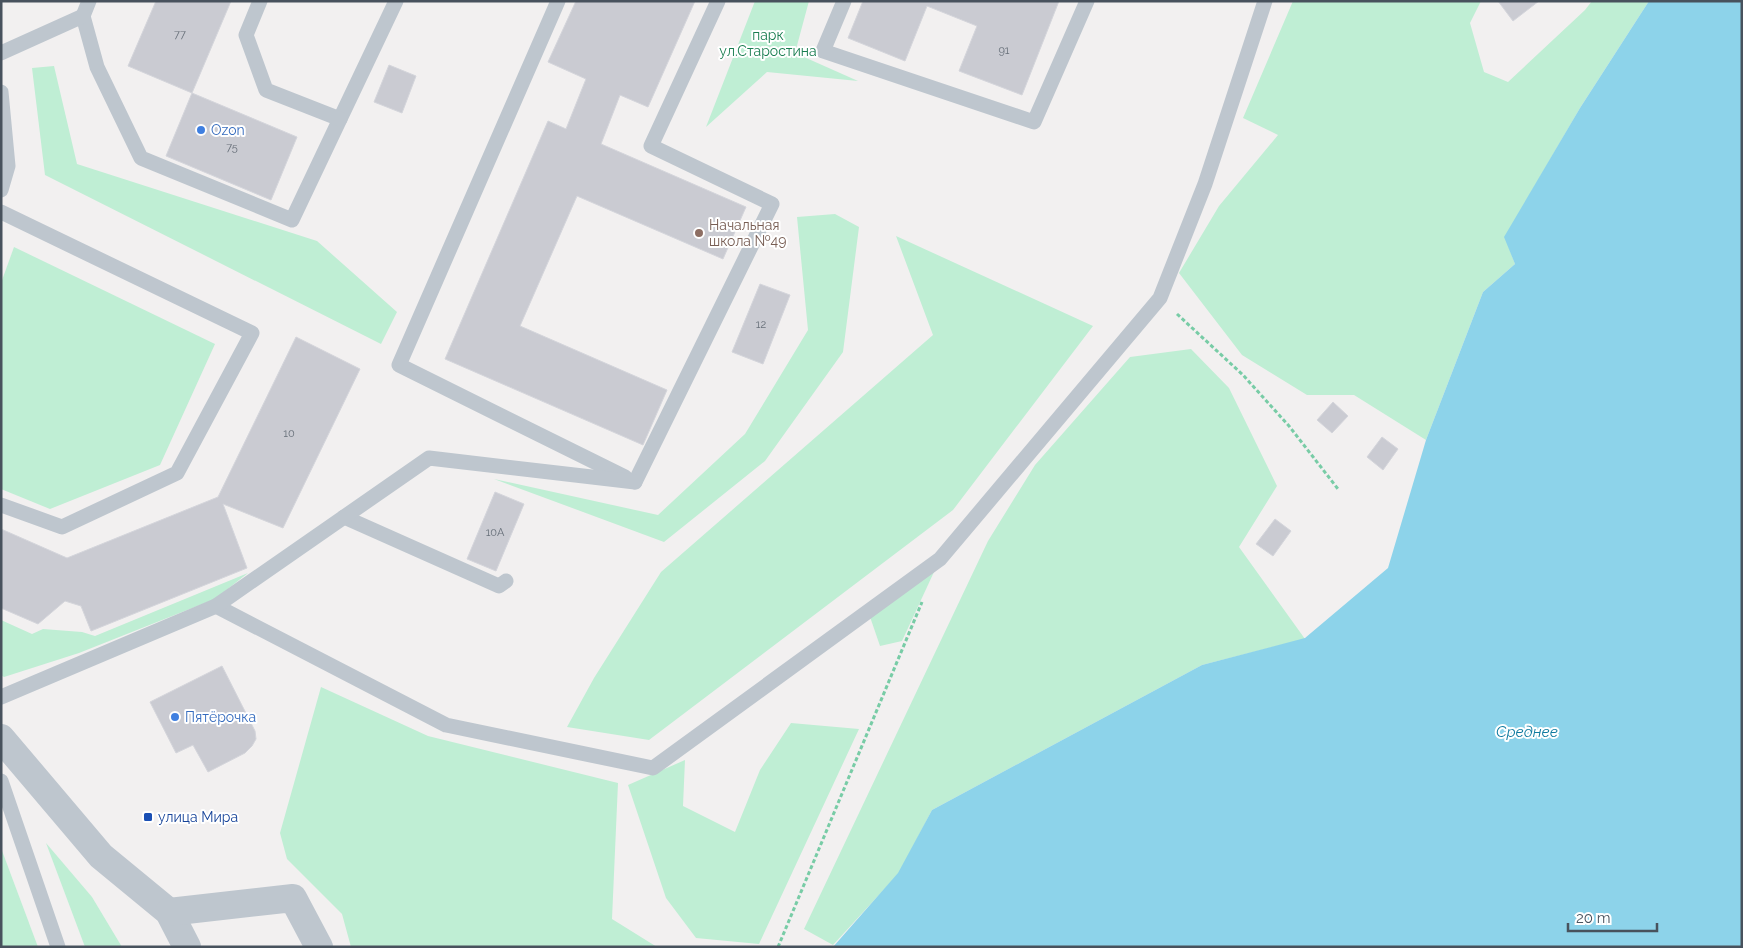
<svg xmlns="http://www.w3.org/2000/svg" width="1743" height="948" font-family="Raleway,sans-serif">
<rect width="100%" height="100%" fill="#f2f0f0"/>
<!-- green -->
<g fill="#bfeed4">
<path d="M755 1H809L795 53 858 81 767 72 706 127Z"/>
<path d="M1293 1H1481L1470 23 1484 72 1508 82 1585 10 1592 1H1649L1580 108 1505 237 1515 264 1483 292 1426 440 1354 395H1307L1242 355 1179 273 1219 206 1278 135 1243 118Z"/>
<path d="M54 66 77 164 317 241 397 312 381 344 45 175 32 68Z"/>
<path d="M835 214 859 227 843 352 765 461 664 542 494 479 658 515 745 434 808 330 797 217Z"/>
<path d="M896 236 1093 326 953 510 649 740 567 727 594 678 661 572 933 335Z"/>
<path d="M14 247 215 344 160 465 50 509 1 489V283Z"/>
<path d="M1191 349 1229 388 1277 486 1239 547 1305 639 1202 665 932 810 899 873 833 945 804 929 988 541 1035 465 1130 357Z"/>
<path d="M940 559 902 641 880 646 869 614Z"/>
<path d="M248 573 215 599 79 653 4 677 1 675V620L32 634 43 629 82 632 95 636Z"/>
<path d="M321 687 428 736 618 783 612 919 657 947H351L342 914 287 859 280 833Z"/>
<path d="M791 723 859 729 759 944 696 938 666 898 628 785 685 760 683 806 735 832 760 770Z"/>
<path d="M46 843 92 897 122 947H85Z"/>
<path d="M1 848 38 947H1Z"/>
</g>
<!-- water -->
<path fill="#8dd3ea" d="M1649 1H1742V947H833L898 873 932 810 1202 665 1305 638 1388 568 1426 440 1483 292 1515 264 1504 237 1580 108Z"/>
<!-- building -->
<g fill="#cacbd2" stroke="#d4d5db">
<path d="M156 1H231L192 93 128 66Z"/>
<path d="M576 1H695L648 107 620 95 601 144 746 207 723 259 577 196 520 326 667 390 643 445 445 359 548 121 566 129 586 79 548 62Z"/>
<path d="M863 1H1059L1022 95 959 71 977 26 927 6 905 61 848 38Z"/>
<path d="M1498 1H1539L1513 21Z"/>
<path d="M389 65 416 76 402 113 374 102Z"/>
<path d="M192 93 297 137 271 200 166 156Z"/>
<path d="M760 284 790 295 763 364 732 352Z"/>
<path d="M296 337 360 369 283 528 223 504 247 568 91 631 81 606 65 601 38 624 1 608V529L67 558 218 497Z"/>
<path d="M1333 402 1348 416 1332 433 1317 420Z"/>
<path d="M1382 437 1398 449 1383 470 1367 457Z"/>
<path d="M495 492 524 504 496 571 467 559Z"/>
<path d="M1275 519 1291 531 1273 556 1256 544Z"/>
<path d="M222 666 255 731 256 739 252 746 245 753 208 772 193 745 176 753 150 702Z"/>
</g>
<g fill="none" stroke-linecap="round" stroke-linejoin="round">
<!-- path -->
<g stroke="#78cca6" stroke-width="3" stroke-dasharray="4 2.5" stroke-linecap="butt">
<path d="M1177 314 1243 375 1289 426 1338 489"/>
<path d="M778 947 922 602"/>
</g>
<!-- service -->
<g stroke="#bec6ce" stroke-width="15">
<path d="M89 1 83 16 97 67 141 158 292 220 396 1"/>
<path d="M260 1 246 35 266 90 340 119"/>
<path d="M558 1 399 365 625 477"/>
<path d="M844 1 823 51 1034 122 1087 1"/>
<path d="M1 53 83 16"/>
<path d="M1 92 8 166 1 190"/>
<path d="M1 212 252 333 177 473 62 527 1 505"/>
<path d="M635 482 772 204 651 146 718 1"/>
<path d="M344 517 499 586 506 581"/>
<path d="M216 606 446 725 653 768 940 559 1160 298 1205 184 1265 1"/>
<path d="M1 697 216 606 429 458 635 482"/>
<path d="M1 781 58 947"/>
</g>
<!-- minor -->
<g stroke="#bec6ce" stroke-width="28">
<path d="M1 738 101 856 169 912 187 947"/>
<path d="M169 912 293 898 319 947"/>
</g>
</g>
<!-- markers -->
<g fill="#3f7fe0" stroke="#fff" stroke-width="2">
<circle cx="201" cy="130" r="5"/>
<circle cx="175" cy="717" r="5"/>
</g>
<circle fill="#8d6e63" stroke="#fff" stroke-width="2" cx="699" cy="233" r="5"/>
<rect fill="#1a4fb4" stroke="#fff" stroke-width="2" x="143" y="812" width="10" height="10" rx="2.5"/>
<g text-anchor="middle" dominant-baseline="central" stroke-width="4" stroke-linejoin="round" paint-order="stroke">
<!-- number labels -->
<g font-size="11" fill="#68707a">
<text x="180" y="34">77</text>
<text x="1004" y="50">91</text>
<text x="232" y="147">75</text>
<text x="761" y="324">12</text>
<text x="289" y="433">10</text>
<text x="495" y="532">10А</text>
</g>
<!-- park labels -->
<g font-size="14" fill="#197d50" stroke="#fff">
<text x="768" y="35">парк<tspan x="768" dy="16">ул.Старостина</tspan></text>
</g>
<!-- shop labels -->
<g font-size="14" fill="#366cbe" stroke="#fff" text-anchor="start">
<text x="211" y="130">Ozon</text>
<text x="185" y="717">Пятёрочка</text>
</g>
<!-- education labels -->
<g font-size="14" fill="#785e54" stroke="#fff" text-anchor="start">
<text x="709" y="225">Начальная<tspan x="709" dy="16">школа №49</tspan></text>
</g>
<!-- transit labels -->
<g font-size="14" fill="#164399" stroke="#fff" text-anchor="start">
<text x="158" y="817">улица Мира</text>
</g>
<!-- water labels -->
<g font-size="15" font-style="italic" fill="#0f7ba0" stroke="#fff">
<text x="1527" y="732">Среднее</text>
</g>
</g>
<!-- border -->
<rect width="1743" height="948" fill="none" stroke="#48525d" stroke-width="5"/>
<!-- scale -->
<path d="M1568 923v8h89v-8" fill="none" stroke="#48525d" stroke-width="2.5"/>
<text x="1576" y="923" font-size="15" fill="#48525d" stroke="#ffffff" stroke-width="4" paint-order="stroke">20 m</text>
</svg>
